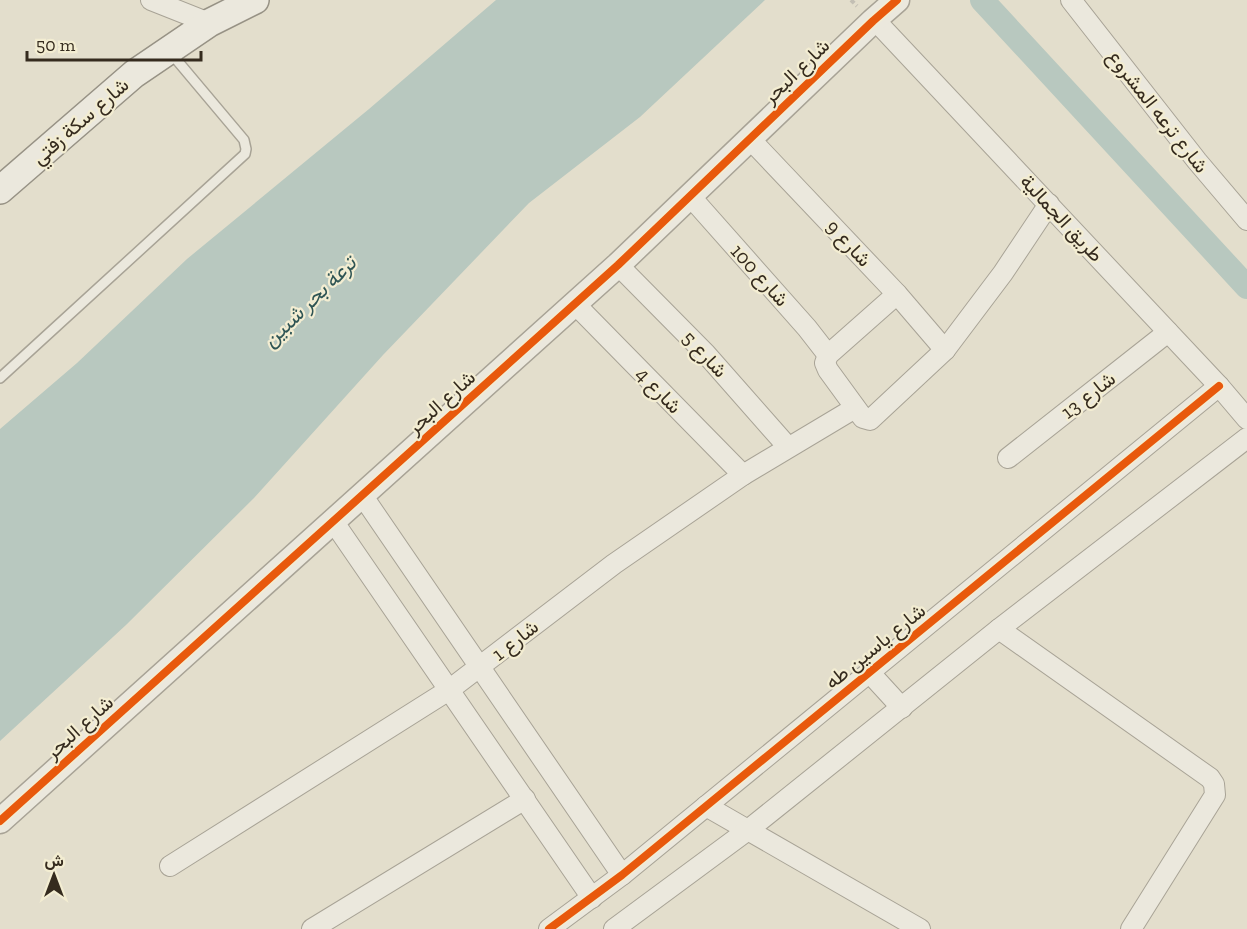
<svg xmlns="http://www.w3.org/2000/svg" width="1247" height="929" font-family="'Zilla Slab',Vazirmatn,serif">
<rect width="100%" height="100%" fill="#e3decc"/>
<!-- water -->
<path fill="#b8c8bf" d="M496 0H765L640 117 529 203 383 355 254 498 126 625 0 741V429L77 363 187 259 369 109Z"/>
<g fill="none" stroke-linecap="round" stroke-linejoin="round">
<!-- canal -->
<path stroke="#b8c8bf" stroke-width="24" d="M982 0 1247 287"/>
<defs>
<path id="service" d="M0 378 245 154 246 149 244 140 170 52"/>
<g id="minor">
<path d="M151 0 209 23"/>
<path d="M1071 0 1197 161 1247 220"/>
<path d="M874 19 1219 386 1247 419"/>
<path d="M750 139 897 294 945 350"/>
<path d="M690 196 807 328 828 355"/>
<path d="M618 265 706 354 788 447"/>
<path d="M897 294 828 355 825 363 828 370 863 418 870 420 945 350 1003 273 1049 204"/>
<path d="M575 304 743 475"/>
<path d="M1008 458 1168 332"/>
<path d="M362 495 622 875"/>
<path d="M333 521 592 898"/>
<path d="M999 629 1210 778 1214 784 1215 795 1131 929"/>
<path d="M869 672 902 708"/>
<path d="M706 806 920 929"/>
<path d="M170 866 449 690 614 564 743 475 855 408"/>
<path d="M312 929 525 799"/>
<path d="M549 929 622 875 1219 386"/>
<path d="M614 929 748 830 999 629 1247 438"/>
</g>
<path id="tertiary" d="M0 821 618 265 873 21 897 0"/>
<path id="secondary" d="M0 190 134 74 209 23 255 0"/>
</defs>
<!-- service casing -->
<use href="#service" stroke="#a8a396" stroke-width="12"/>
<!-- minor casing -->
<use href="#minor" stroke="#a8a396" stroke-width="22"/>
<!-- tertiary casing -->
<use href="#tertiary" stroke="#a8a396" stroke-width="27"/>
<!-- secondary casing -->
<use href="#secondary" stroke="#979285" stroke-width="30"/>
<!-- path -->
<path stroke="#c3bfb4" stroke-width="4" stroke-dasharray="4.5 3" stroke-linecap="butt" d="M851 0 857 6"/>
<!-- service -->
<use href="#service" stroke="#ebe8dd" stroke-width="9"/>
<!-- minor -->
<use href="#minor" stroke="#ebe8dd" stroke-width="20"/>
<!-- tertiary -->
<use href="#tertiary" stroke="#ebe8dd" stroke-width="24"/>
<!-- secondary -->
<use href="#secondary" stroke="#ebe8dd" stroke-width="27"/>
<defs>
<g id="cycleway">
<path d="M0 821 618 265 873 21 897 0"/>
<path d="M549 929 622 875 1219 386"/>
</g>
</defs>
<!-- cycleway casing -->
<use href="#cycleway" stroke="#f3edd2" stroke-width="11"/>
<!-- cycleway -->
<use href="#cycleway" stroke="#e8590c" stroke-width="8"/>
</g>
<g text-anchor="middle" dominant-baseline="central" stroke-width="4.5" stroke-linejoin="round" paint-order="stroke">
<!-- street labels -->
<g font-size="20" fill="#352b1e" stroke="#f3edd2">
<text transform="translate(796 71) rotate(-44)">شارع البحر</text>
<text transform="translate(1158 111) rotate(52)">شارع ترعه المشروع</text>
<text transform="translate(80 121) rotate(-41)">شارع سكة زفتي</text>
<text transform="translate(1062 218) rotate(47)">طريق الجمالية</text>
<text transform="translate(849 243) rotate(47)">شارع 9</text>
<text transform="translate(760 275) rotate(48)">شارع 100</text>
<text transform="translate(705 354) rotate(47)">شارع 5</text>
<text transform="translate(659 390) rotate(46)">شارع 4</text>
<text transform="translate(1088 395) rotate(-38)">شارع 13</text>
<text transform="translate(441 402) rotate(-42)">شارع البحر</text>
<text transform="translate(515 640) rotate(-38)">شارع 1</text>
<text transform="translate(875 646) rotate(-39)">شارع ياسين طه</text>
<text transform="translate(79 727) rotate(-42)">شارع البحر</text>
</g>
<!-- water labels -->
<g font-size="21" font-style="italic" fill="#2e5454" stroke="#f3edd2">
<text transform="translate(309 301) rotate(-44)">ترعة بحر شبين</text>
</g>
</g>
<!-- north arrow -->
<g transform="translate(54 875)" stroke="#f3edd2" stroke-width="4.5" paint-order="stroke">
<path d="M0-4.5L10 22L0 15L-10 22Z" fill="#352b1e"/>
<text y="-9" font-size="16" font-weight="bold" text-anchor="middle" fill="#352b1e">ش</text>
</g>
<!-- scale -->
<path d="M27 51v9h174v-9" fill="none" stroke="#352b1e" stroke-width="3"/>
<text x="36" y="51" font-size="18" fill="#352b1e" stroke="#f3edd2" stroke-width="4.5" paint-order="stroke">50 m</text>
</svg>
